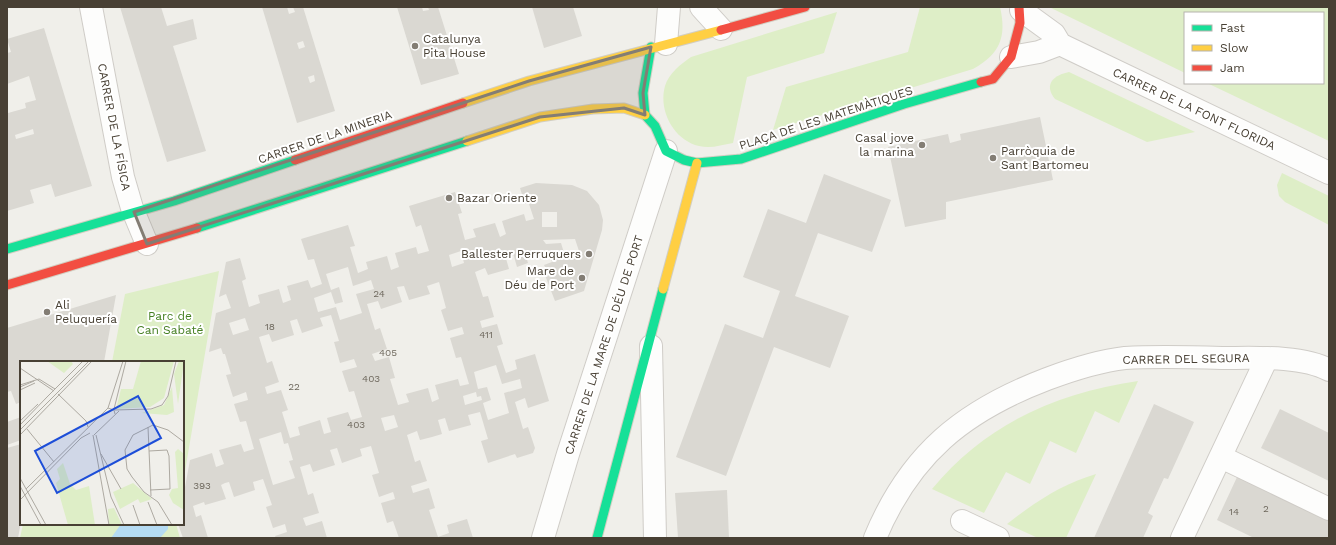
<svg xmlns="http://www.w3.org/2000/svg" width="1336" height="545" font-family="'Work Sans',sans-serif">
<rect width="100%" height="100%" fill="#f0efea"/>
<!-- green -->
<g fill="#deeec7">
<path d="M920 7H1000C1007 37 1000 54 973 69L773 130 786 87 908 52Z"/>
<path d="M1049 7H1329V141L1207 83H1323V13H1185V73Z"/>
<path d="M837 12 824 53 747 77 733 143C721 145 711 149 699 146 674 140 658 111 665 86 669 73 681 64 691 57Z"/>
<path d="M1069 72 1195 132 1147 142 1055 99C1043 84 1054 75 1069 72Z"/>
<path d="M1282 173 1329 196V225L1285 202 1279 196 1277 185Z"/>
<path d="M219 271 183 483V362H112L125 294Z"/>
<path d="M1138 381 1119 423 1095 411 1076 453 1050 441 1030 484 1006 472 984 513 932 489C986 424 1056 393 1138 381Z"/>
<path d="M1096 474 1066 538H1038L1007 524C1035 502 1062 484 1096 474Z"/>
<path d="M23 524H176L180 538H20Z"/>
</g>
<!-- water -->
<path fill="#b5dbf3" d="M121 524H168V529L160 538H111Z"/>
<!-- building -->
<g fill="#dad8d2" fill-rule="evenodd">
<path d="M120 7H161L167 26 193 19 197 39 173 46 206 151 167 162Z"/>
<path d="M262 7H287L289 14 295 12 293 7H303L335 111 297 123ZM303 41 305 47 299 49 297 43ZM314 75 315 81 310 83 308 77Z"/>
<path d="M397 7H422L423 11 429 10 428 7H438L459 74 421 85ZM437 37 438 43 433 45 431 39Z"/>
<path d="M532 7H573L582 36 544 48Z"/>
<path d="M44 28 92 186 55 197 51 184 30 190 34 203 7 211V109L8 113 26 108 25 103 36 100 29 76 7 84V53L11 52 7 39ZM33 129 34 134 16 139 15 135Z"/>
<path d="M1040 117 1053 180 946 202V219L905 227 888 147 948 134 950 143 961 140 960 134Z"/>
<path d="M824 174 891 200 872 252 818 233 795 296 849 316 830 368 774 347 726 476 676 457 725 324 763 338 780 291 743 277 768 209 806 223Z"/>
<path d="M536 183 572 185 587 191 599 205 603 220 602 230 584 291 555 301 543 270 546 269 544 265 552 262 549 254 537 258 535 253 526 256 528 263 517 267 513 253 505 255 509 269 488 275 485 268 475 272 483 297 488 296 494 317 480 321 482 328 497 324 503 344 497 346 506 373 517 369 515 360 535 354 549 401 528 408 525 398 515 402 523 429 528 427 535 448 533 453 517 458 515 454 488 463 481 441 488 439 480 412 468 415 471 425 449 431 445 418 438 420 442 434 432 437 420 440 417 431 407 435 415 462 420 460 427 481 411 486 413 493 429 488 435 508 429 510 438 537 449 533 447 525 467 519 473 538H399L393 521 387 523 381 503 395 499 394 495 393 492 379 497 372 475 379 473 371 446 360 449 362 456 342 463 337 448 330 450 335 465 313 472 310 464 300 467 308 495 313 493 319 513 303 518 306 526 322 521 327 538H276L275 536 287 532 285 524 273 528 266 507 272 505 263 479 253 482 255 490 234 497 229 482 225 483 221 485 226 499 205 505 204 502 193 506 196 517 201 515 208 538H183L178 524H183V498L190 460 212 453 216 467 224 464 219 450 241 444 244 452 254 449 246 421 240 422 234 404 248 400 246 392 233 397 226 375 231 374 225 354H223L221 348 209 352 216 313 231 308 226 294 219 297 226 262 240 258 246 279 242 281 249 307 260 303 258 295 279 289 283 303 291 300 287 286 308 280 311 288 322 284 314 259 308 260 301 239 348 225 355 246 350 247 358 273 368 269 366 262 387 256 391 270 399 267 395 253 416 247 418 254 429 251 421 225 416 227 409 206 455 192 462 213 458 214 465 240 476 237 473 229 495 223 500 237 506 234 502 221 524 214 526 221 534 219 529 204H525L520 188ZM542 212H557V227H542ZM575 239 579 251 565 256 561 243 546 244 543 240ZM461 251 464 263 452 267 449 255ZM348 267 353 286 371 280 374 289 356 294 362 313 340 320 336 307 318 312 314 298 331 292 335 304 343 302 339 287 331 290 326 274ZM439 282 446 308 441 310 448 331 462 327 464 334 450 338 456 358 461 357 469 384 460 386 458 379 435 385 439 399 432 402 428 388 406 394 409 402 398 405 390 379 395 378 389 357 375 361 372 354 387 349 380 328 375 330 367 304 378 301 381 309 402 302 397 287 404 286 409 300 430 294 427 286ZM331 315 339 341 334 342 340 363 354 359 357 367 342 371 349 392 354 391 362 417 351 420 348 412 327 418 331 432 324 434 320 420 298 427 300 435 290 438 282 412 288 410 281 390 267 394 265 387 279 382 272 361 267 363 259 337 269 334 272 342 294 335 290 321 297 319 302 333 323 326 320 318ZM245 318 249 330 233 335 229 323ZM496 365 502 384 520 379 522 388 504 393 509 413 488 420 483 403 491 400 487 387 478 389 474 372ZM476 392 477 397 481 396 482 400 465 405 463 396ZM394 415 398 427 385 431 381 418ZM281 432 284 444 288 443 293 460 289 461 295 478 273 485 259 439Z"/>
<path d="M116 295 104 362H21V402L16 404 11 391 7 392V328Z"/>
<path d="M1154 404 1194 422 1168 479 1164 478 1148 513 1153 516 1143 538H1094Z"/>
<path d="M1280 409 1329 433V481L1261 448Z"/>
<path d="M21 417V440L7 445V422Z"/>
<path d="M21 444V522L18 538H7V448Z"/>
<path d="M1238 475 1329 520V538H1254L1217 520Z"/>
<path d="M727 490 729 538H678L675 493Z"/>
</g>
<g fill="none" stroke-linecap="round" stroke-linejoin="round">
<defs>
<g id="street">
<path d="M91 7 123 177 132 208 147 244"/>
<path d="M701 7 721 29"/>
<path d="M1021 10 1054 34 1060 44 1066 47 1329 173"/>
<path d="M666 44 669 7"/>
<path d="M1011 57 1039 52 1060 44"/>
<path d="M651 346 655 538"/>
<path d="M1221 457 1329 509"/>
<path d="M962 521 998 538"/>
<path d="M543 538 568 454 666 151"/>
<path d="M875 538C910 454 963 411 1047 379 1071 370 1098 361 1125 358 1157 356 1190 357 1222 358 1252 358 1302 355 1329 370"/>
<path d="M1182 538 1267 358"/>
</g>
<g id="fast">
<path d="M651 47 643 93 645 115 655 126 666 151 684 160 697 163 741 159 904 104 981 82"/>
<path d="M197 228 467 141"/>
<path d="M7 249 174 201 295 160"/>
<path d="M597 538 663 289"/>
</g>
<g id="slow">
<path d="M463 103 529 81 721 30"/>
<path d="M467 141 540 117 593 109 624 108 645 115"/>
<path d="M663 289 697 163"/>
</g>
<g id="jam">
<path d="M721 30 805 7"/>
<path d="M981 82 993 79 1011 57 1020 23 1019 7"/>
<path d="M295 160 463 103"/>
<path d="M7 285 197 228"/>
</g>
</defs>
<!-- street casing -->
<use href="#street" stroke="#cfccc7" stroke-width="24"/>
<!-- fast casing -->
<use href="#fast" stroke="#d2cec1" stroke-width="11"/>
<!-- slow casing -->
<use href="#slow" stroke="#d2cec1" stroke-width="11"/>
<!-- jam casing -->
<use href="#jam" stroke="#d2cec1" stroke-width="11"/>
<!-- street -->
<use href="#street" stroke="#fdfdfc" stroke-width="22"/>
<!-- fast -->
<use href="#fast" stroke="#16e098" stroke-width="9"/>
<!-- slow -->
<use href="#slow" stroke="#ffcf43" stroke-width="9"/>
<!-- jam -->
<use href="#jam" stroke="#f24e42" stroke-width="9"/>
</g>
<!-- marked area -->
<path fill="#837d74" fill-opacity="0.2" stroke="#837d74" stroke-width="3" stroke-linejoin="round" d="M651 47 643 93 645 115 624 108 540 117 147 244 134 212 529 81Z"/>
<!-- markers -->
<g fill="#837d74" stroke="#fff" stroke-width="1.5">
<circle cx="415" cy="46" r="4"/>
<circle cx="922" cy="145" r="4"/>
<circle cx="993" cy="158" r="4"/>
<circle cx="449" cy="198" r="4"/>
<circle cx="589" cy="254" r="4"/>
<circle cx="582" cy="278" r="4"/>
<circle cx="47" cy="312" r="4"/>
</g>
<g text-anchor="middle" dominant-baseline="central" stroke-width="4" stroke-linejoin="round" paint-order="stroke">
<!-- number labels -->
<g font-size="10" fill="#6d675c">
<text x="379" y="293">24</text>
<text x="270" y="326">18</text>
<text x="486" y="334">411</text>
<text x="388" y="352">405</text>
<text x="371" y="378">403</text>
<text x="294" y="386">22</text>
<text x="356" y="424">403</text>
<text x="202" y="485">393</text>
<text x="1266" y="508">2</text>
<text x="1234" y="511">14</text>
</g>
<!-- poi labels -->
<g font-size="12" fill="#484034" stroke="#fff" text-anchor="start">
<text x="423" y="39">Catalunya<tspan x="423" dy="14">Pita House</tspan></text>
<text x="914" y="138" text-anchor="end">Casal jove<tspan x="914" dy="14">la marina</tspan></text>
<text x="1001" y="151">Parròquia de<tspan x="1001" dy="14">Sant Bartomeu</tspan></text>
<text x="457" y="198">Bazar Oriente</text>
<text x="581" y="254" text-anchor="end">Ballester Perruquers</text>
<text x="574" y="271" text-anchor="end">Mare de<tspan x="574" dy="14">Déu de Port</tspan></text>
<text x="55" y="305">Ali<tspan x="55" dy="14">Peluquería</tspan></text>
</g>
<!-- street labels -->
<g font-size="12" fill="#484034" stroke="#fff">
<text transform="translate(1194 109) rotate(25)">CARRER DE LA FONT FLORIDA</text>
<text transform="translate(826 118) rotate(-18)">PLAÇA DE LES MATEMÀTIQUES</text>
<text transform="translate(114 127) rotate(79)">CARRER DE LA FÍSICA</text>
<text transform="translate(325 137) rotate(-19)">CARRER DE LA MINERIA</text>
<text transform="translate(604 345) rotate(-72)">CARRER DE LA MARE DE DÉU DE PORT</text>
<text transform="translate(1186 359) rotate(-1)">CARRER DEL SEGURA</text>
</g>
<!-- park labels -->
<g font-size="12" fill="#457f22" stroke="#fff">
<text x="170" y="316">Parc de<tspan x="170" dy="14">Can Sabaté</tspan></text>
</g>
</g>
<!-- overview -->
<g transform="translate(20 361)">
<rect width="164" height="164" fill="#f0efea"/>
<path d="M27 0H51L53 3 44 12ZM121 0H154L144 37 130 46 96 48 101 28H113ZM159 0 164 1 158 43 154 13ZM152 26 154 51 147 54 122 52 144 44ZM158 88 164 93V149L153 142 149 134 152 128 158 127 155 91ZM43 102 50 123 56 129 69 125 75 164H48L36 122 40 118 37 108ZM113 122 132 138 120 142 118 138 100 148 93 131ZM94 147 102 164H89L88 148Z" fill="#deeec7"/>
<path fill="none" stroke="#ada9a1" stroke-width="1" d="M0 7 34 30M0 24 19 18 35 28M0 26 14 20M0 29 15 22M38 33 66 60 68 66M26 37 63 0M88 47 103 0M94 48 106 0M95 49 131 48 142 44 148 35 156 0M0 60 18 43M0 64 27 36M128 66 131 135M7 68 34 101M0 69 69 0M0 74 72 0M73 74 89 164M74 74 99 50M76 74 91 136 104 164M129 90 147 89 149 95 150 128 130 129M81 93 101 128M0 117 26 164M0 125 21 164M6 128 88 47 94 49 95 53M0 139 61 77 70 72M128 141 137 164M113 144 120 164M152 164 138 141 124 131 112 116 107 108 105 89 113 74 133 64 148 69 164 81"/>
<path fill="#1d4ed8" fill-opacity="0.15" stroke="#1d4ed8" stroke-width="2" d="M118 35 141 77 37 132 15 90Z"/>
<rect width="164" height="164" fill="none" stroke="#484034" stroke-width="2"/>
</g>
<!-- border -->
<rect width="1336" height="545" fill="none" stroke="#484034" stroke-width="16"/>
<!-- legend -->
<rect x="1184" y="12" width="140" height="72" fill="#ffffff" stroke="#b6b3ae"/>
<rect x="1192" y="25" width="20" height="6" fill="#16e098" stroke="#b6b3ae"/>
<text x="1220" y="32" font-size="12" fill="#484034">Fast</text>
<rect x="1192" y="45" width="20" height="6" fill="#ffcf43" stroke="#b6b3ae"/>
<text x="1220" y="52" font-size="12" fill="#484034">Slow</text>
<rect x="1192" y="65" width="20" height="6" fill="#f24e42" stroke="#b6b3ae"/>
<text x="1220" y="72" font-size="12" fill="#484034">Jam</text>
</svg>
